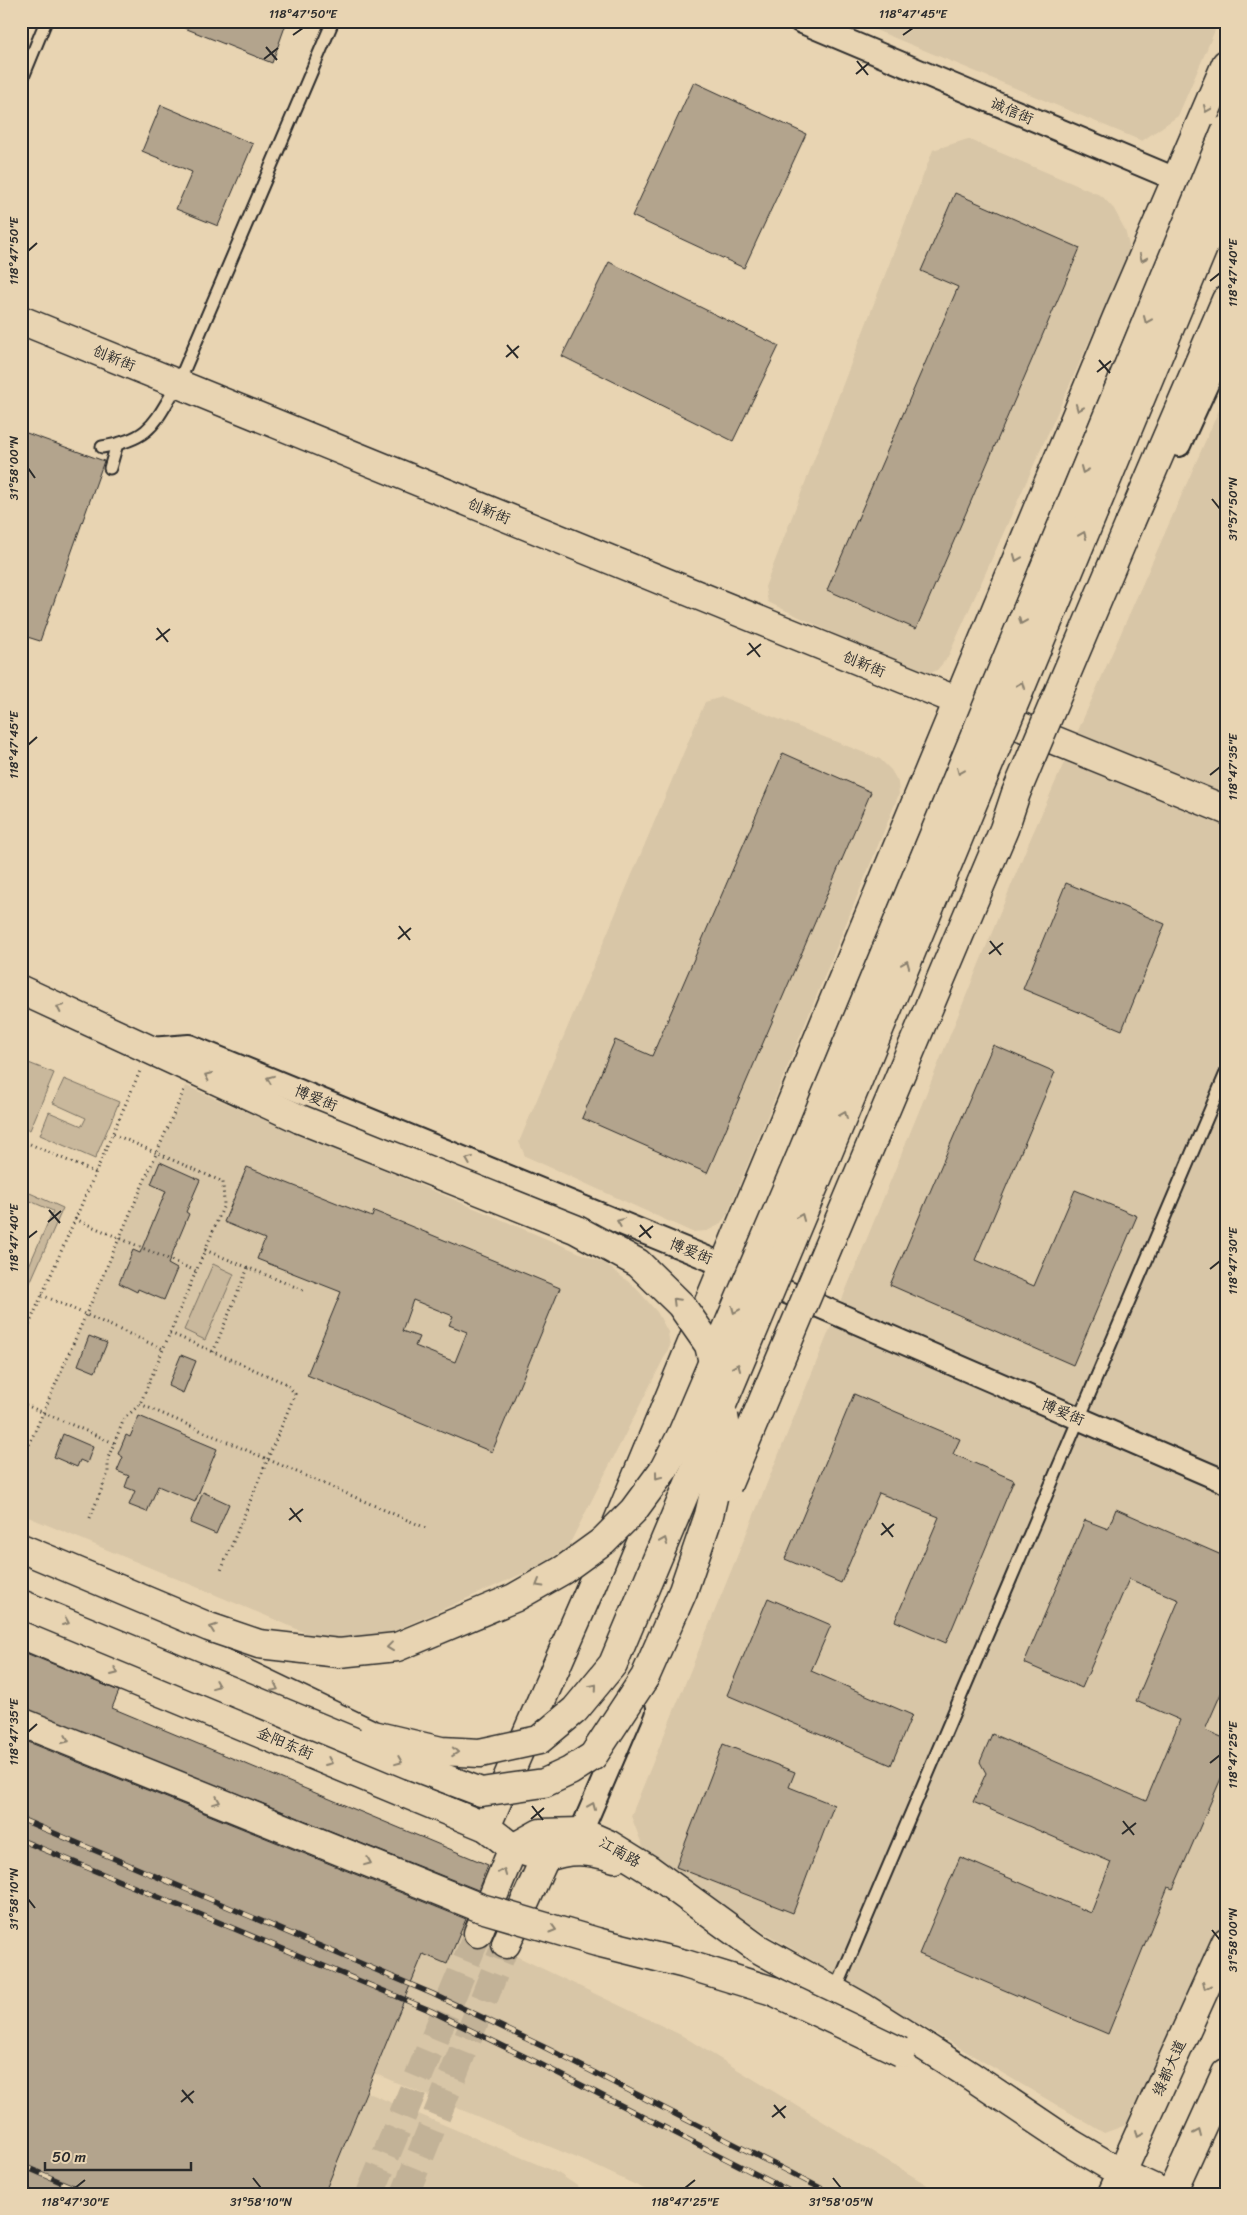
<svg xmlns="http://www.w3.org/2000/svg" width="1247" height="2215" font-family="Sriracha,'LXGW WenKai TC',sans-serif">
<rect width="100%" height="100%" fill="#e8d4b2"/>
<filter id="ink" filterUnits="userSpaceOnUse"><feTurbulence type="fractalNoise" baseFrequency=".02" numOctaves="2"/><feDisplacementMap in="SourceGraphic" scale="10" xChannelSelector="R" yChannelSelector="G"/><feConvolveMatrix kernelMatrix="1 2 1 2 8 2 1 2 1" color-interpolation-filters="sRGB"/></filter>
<g filter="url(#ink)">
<!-- built -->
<g fill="#d8c6a7">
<path d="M854 21H1219L1178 116 1142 141Z"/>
<path d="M968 139 1102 196 1114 209 1125 230 1130 250 948 657 937 670 929 674 916 673 768 602 765 587 933 150Z"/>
<path d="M1226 394V1912L1140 2120 1104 2133 650 1865 631 1816 1026 849Z"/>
<path d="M722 697 880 759 891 770 898 782 899 794 727 1215 719 1225 707 1231 692 1232 525 1156 519 1142 705 702Z"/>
<path d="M186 1086 606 1264 636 1288 657 1312 668 1332 670 1346 568 1547 535 1568 389 1633 347 1643 317 1638 276 1620 21 1514V1462Z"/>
<path d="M443 1921 681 2035 942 2194H655L589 2163 21 1926Z"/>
<path d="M21 1946 558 2173 589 2194H21Z"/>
</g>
<!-- green -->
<g fill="#c9b89c" stroke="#7a7264">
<path d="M21 1060 54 1073 30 1130 21 1126Z"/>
<path d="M64 1079 119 1102 95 1159 40 1135 49 1112 82 1126 86 1118 53 1103Z"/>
<path d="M21 1189 63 1208 21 1303V1284L53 1211 21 1197Z"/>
<path d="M213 1264 234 1274 205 1340 184 1330Z"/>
</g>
<!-- building -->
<g fill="#b3a48d" stroke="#2b2b2b" fill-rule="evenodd">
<path d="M167 21H287L272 63Z"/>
<path d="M694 82 806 134 744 268 632 216Z"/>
<path d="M161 105 253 144 218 226 176 209 192 172 142 151Z"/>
<path d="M955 193 1080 248 916 629 827 590 958 287 921 271Z"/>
<path d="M609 262 779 346 733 441 562 356Z"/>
<path d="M21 431 104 461 40 641 21 635Z"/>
<path d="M783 753 871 792 707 1173 582 1118 615 1040 652 1056Z"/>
<path d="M1066 883 1165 924 1122 1030 1023 989Z"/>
<path d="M993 1045 1055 1072 975 1260 1034 1286 1075 1190 1137 1216 1073 1365 890 1285Z"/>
<path d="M160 1162 200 1180 186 1212 189 1214 168 1264 177 1269 164 1300 138 1289 137 1292 119 1283 133 1250 140 1253 166 1191 151 1184Z"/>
<path d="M247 1167 372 1217 374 1211 560 1288 492 1452 307 1375 341 1292 257 1259 265 1239 224 1222ZM413 1300 453 1316 449 1325 467 1332 455 1362 415 1346 419 1337 402 1331Z"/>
<path d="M89 1336 107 1343 95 1372 78 1365Z"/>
<path d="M181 1355 196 1361 183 1393 168 1386Z"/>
<path d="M854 1394 960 1439 953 1454 1014 1480 946 1643 895 1621 939 1517 879 1493 841 1583 785 1559Z"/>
<path d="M139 1416 217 1449 195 1502 158 1486 147 1512 129 1505 135 1491 125 1487 129 1476 117 1471 123 1457 118 1454 126 1435 130 1437Z"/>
<path d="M63 1434 93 1447 87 1463 80 1460 77 1467 54 1457Z"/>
<path d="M203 1492 229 1504 216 1534 190 1523Z"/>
<path d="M1116 1509 1226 1557V1682L1205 1730 1226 1739V1767L1173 1889 1168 1887 1108 2034 919 1954 960 1857 1091 1913 1111 1862 973 1802 986 1773 980 1762 992 1734 1146 1801 1180 1720 1136 1701 1179 1600 1129 1579 1082 1688 1024 1663 1085 1520 1108 1529Z"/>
<path d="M768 1598 831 1625 811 1671 912 1715 891 1765 727 1695Z"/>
<path d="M21 1651 119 1691 112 1708 488 1865 478 1890 21 1707Z"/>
<path d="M21 1739 466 1919 447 1964 423 1954 324 2194H21Z"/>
<path d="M723 1744 795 1772 789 1787 834 1805 793 1913 676 1867Z"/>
</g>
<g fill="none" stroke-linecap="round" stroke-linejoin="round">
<!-- secondary-tunnel -->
<g stroke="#c2b297" stroke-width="28" stroke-dasharray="28 14" stroke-linecap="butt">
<path d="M370 2194 478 1933"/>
<path d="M405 2194 506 1944"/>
</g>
<defs>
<g id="lane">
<path d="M21 82 46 21"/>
<path d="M102 447C152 439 154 423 178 384L333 21"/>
<path d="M110 468 117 444"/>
<path d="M835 1992 1226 1073"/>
</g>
<g id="street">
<path d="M800 21 1192 186"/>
<path d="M1179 445 1226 342"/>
<path d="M150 1049 189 1046 724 1265 1226 1482"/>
<path d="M582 1849 581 1832 634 1709"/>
</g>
<g id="secondary">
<path d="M21 320 1226 810"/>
<path d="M1130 523 1226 300"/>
<path d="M21 990 300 1119"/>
<path d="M21 1579 198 1651 373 1735"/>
<path d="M21 1634 486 1827 513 1848 545 1858"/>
<path d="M486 1827 590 1589 1117 317 1226 64"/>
<path d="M478 1933 513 1848 540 1833 581 1832 608 1844 650 1870 757 1948 864 2008 971 2076 1072 2144 1121 2173 1166 2194"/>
<path d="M506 1944 545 1858C569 1848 591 1850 615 1858"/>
<path d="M1112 2194 1226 1942"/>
<path d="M1171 2194 1226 2073"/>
</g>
</defs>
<!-- lane casing -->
<use href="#lane" stroke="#2b2b2b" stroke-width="15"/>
<!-- street casing -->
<use href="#street" stroke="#2b2b2b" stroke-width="26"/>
<!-- secondary casing -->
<use href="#secondary" stroke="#2b2b2b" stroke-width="31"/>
<!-- path -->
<g stroke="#2b2b2b" stroke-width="3" stroke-dasharray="1 4" stroke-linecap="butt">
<path d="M21 1140 96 1173"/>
<path d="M75 1219 196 1271"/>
<path d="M205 1250 303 1290"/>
<path d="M42 1295 163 1349"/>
<path d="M170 1333 287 1384 295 1394 220 1573"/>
<path d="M21 1343 140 1071"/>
<path d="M213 1352 248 1268"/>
<path d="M21 1403 114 1443"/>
<path d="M140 1404 426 1528"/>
<path d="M21 1463 184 1090"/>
<path d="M90 1518 108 1473V1458L124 1419 140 1404 224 1205 223 1182 113 1134"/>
</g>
<!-- lane -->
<use href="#lane" stroke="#e8d4b2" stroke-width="11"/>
<!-- street -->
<use href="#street" stroke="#e8d4b2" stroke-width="22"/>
<!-- secondary -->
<use href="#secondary" stroke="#e8d4b2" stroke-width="28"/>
<defs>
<g id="rail">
<path d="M21 1819 433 1994 546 2048 832 2194"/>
<path d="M21 1840 427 2009 540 2064 795 2194"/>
<path d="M21 2165 89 2194"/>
<path d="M21 2188 35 2194"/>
</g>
</defs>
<!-- rail casing -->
<use href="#rail" stroke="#2b2b2b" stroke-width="5.5"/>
<!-- rail -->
<use href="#rail" stroke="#e8d4b2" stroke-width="4" stroke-dasharray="11" stroke-linecap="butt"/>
<defs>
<g id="secondary-bridge">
<path d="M300 1119 575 1229 638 1263 681 1305 709 1345 715 1371"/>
<path d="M727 1486 1004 829 1016 793 1130 523"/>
<path d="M21 1548 209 1627 259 1644 339 1653 397 1647 514 1598 563 1570 603 1541 633 1511 664 1469 682 1434 802 1153 1226 130"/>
<path d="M21 1604 410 1765 481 1792 544 1783 570 1771 593 1756 645 1677 683 1591 709 1515 720 1467 725 1422 724 1416"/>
<path d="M21 1722 481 1908 597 1942 685 1964 773 1991 901 2052"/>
<path d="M373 1735 441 1751 480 1753 539 1740 575 1710 613 1664 825 1160 1226 192"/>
</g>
</defs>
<!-- secondary-bridge casing -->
<use href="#secondary-bridge" stroke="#2b2b2b" stroke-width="31" stroke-linecap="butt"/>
<!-- secondary-bridge -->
<use href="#secondary-bridge" stroke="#e8d4b2" stroke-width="28"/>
</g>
<!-- one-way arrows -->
<defs><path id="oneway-chevron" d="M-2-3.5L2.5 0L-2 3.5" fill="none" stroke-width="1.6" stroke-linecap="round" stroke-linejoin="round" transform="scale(1.25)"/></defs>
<g stroke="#8a806e">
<use href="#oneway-chevron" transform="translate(1207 109) rotate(113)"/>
<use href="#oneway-chevron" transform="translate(1143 258) rotate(114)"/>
<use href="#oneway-chevron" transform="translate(1147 320) rotate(113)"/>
<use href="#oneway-chevron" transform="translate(1079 408) rotate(112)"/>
<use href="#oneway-chevron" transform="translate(1084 470) rotate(113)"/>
<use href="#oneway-chevron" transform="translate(1083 535) rotate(-68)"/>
<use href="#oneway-chevron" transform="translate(1017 558) rotate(112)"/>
<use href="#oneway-chevron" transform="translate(1022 621) rotate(113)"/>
<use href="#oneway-chevron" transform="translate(1021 685) rotate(-68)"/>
<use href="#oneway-chevron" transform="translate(960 771) rotate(113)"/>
<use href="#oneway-chevron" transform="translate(906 964) rotate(-68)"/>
<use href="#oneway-chevron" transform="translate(60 1008) rotate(-155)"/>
<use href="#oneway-chevron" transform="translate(208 1076) rotate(-155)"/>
<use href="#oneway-chevron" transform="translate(270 1079) rotate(-158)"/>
<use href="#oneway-chevron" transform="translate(844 1115) rotate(-68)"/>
<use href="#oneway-chevron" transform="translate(469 1160) rotate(-158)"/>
<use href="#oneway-chevron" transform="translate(801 1217) rotate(-67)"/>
<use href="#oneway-chevron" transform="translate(620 1222) rotate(-158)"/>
<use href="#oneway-chevron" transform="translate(676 1301) rotate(-135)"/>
<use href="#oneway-chevron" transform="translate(735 1310) rotate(113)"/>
<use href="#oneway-chevron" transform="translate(737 1367) rotate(-67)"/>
<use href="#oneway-chevron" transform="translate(658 1476) rotate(127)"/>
<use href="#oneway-chevron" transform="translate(664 1541) rotate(-68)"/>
<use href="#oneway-chevron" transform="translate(539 1584) rotate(150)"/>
<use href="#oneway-chevron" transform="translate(66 1622) rotate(23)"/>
<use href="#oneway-chevron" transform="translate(213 1628) rotate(-160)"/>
<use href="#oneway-chevron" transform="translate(390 1647) rotate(173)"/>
<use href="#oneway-chevron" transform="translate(115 1672) rotate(23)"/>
<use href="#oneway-chevron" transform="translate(216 1685) rotate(22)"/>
<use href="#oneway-chevron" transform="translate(594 1687) rotate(-50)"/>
<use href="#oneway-chevron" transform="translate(275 1688) rotate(26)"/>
<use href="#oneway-chevron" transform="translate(66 1740) rotate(22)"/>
<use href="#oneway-chevron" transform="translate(455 1752) rotate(4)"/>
<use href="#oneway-chevron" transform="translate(399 1761) rotate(22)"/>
<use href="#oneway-chevron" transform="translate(329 1762) rotate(23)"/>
<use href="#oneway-chevron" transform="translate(217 1801) rotate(22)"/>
<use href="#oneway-chevron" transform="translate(592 1806) rotate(-67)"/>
<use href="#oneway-chevron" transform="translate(368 1862) rotate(22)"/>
<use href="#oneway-chevron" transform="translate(503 1872) rotate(-68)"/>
<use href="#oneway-chevron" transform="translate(553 1929) rotate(16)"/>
<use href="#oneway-chevron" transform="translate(1206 1986) rotate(114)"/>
<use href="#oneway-chevron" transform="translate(1198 2133) rotate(-66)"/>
<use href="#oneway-chevron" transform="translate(1139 2134) rotate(114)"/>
</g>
</g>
<!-- ticks -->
<path fill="none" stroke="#2b2b2b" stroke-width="2" d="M293 35 303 28M903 35 913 28M266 47 277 60M264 59 278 48M857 61 868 75M856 74 869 63M28 251 37 243M1210 281 1220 273M507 345 518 358M506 357 519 346M1099 360 1110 373M1097 372 1111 361M28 468 35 478M1212 499 1220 509M157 628 168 642M156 640 170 629M749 643 760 657M747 655 761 644M28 745 37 737M1210 775 1220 767M399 926 410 940M398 939 411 928M990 941 1001 955M989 954 1003 943M49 1210 60 1223M48 1222 61 1211M640 1225 651 1238M639 1237 653 1226M28 1238 37 1231M1210 1269 1220 1261M290 1508 301 1522M289 1520 303 1509M882 1523 893 1537M881 1535 894 1524M28 1732 37 1724M1210 1763 1220 1755M532 1806 543 1820M531 1819 544 1808M1123 1821 1134 1835M1122 1834 1136 1823M28 1899 35 1908M1212 1930 1220 1940M182 2090 193 2103M181 2102 194 2091M774 2105 785 2118M772 2117 786 2106M253 2178 261 2188M833 2178 841 2188M75 2188 85 2180M685 2188 695 2180"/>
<g text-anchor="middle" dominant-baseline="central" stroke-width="4" stroke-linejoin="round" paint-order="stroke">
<!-- street labels -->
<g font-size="15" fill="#2b2b2b" stroke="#e8d4b2">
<text transform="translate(1012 111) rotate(23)">诚信街</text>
<text transform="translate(114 358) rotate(22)">创新街</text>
<text transform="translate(489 511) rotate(22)">创新街</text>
<text transform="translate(864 664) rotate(22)">创新街</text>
<text transform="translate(316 1098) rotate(22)">博爱街</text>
<text transform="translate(691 1251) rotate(22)">博爱街</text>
<text transform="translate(1063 1412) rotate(23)">博爱街</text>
<text transform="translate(285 1743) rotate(23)">金阳东街</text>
<text transform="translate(620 1852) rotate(30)">江南路</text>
<text transform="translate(1169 2068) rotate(-66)">绿都大道</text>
</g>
</g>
<!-- margin -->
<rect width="1247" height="2215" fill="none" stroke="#e8d4b2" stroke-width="55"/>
<!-- scale -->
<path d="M45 2162v8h146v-8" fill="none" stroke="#2b2b2b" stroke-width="2.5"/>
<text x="52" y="2162" font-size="15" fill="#2b2b2b" stroke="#e8d4b2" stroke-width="4" paint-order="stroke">50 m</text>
<rect x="28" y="28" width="1192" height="2160" fill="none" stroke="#2b2b2b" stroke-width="2"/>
<g font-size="12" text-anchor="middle" fill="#2b2b2b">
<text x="303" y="18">118°47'50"E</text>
<text x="913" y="18">118°47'45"E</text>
<text transform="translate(14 251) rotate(-90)" y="4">118°47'50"E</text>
<text transform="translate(1233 273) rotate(-90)" y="4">118°47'40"E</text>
<text transform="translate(14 468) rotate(-90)" y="4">31°58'00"N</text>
<text transform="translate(1233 509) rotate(-90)" y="4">31°57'50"N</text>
<text transform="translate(14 745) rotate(-90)" y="4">118°47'45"E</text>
<text transform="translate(1233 767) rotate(-90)" y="4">118°47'35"E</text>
<text transform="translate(14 1238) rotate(-90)" y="4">118°47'40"E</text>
<text transform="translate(1233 1261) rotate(-90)" y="4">118°47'30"E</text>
<text transform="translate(14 1732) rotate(-90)" y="4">118°47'35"E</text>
<text transform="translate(1233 1755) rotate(-90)" y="4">118°47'25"E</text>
<text transform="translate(14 1899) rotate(-90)" y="4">31°58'10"N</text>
<text transform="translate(1233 1940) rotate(-90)" y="4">31°58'00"N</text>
<text x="75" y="2206">118°47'30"E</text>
<text x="261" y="2206">31°58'10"N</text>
<text x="685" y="2206">118°47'25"E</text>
<text x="841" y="2206">31°58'05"N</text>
</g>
</svg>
